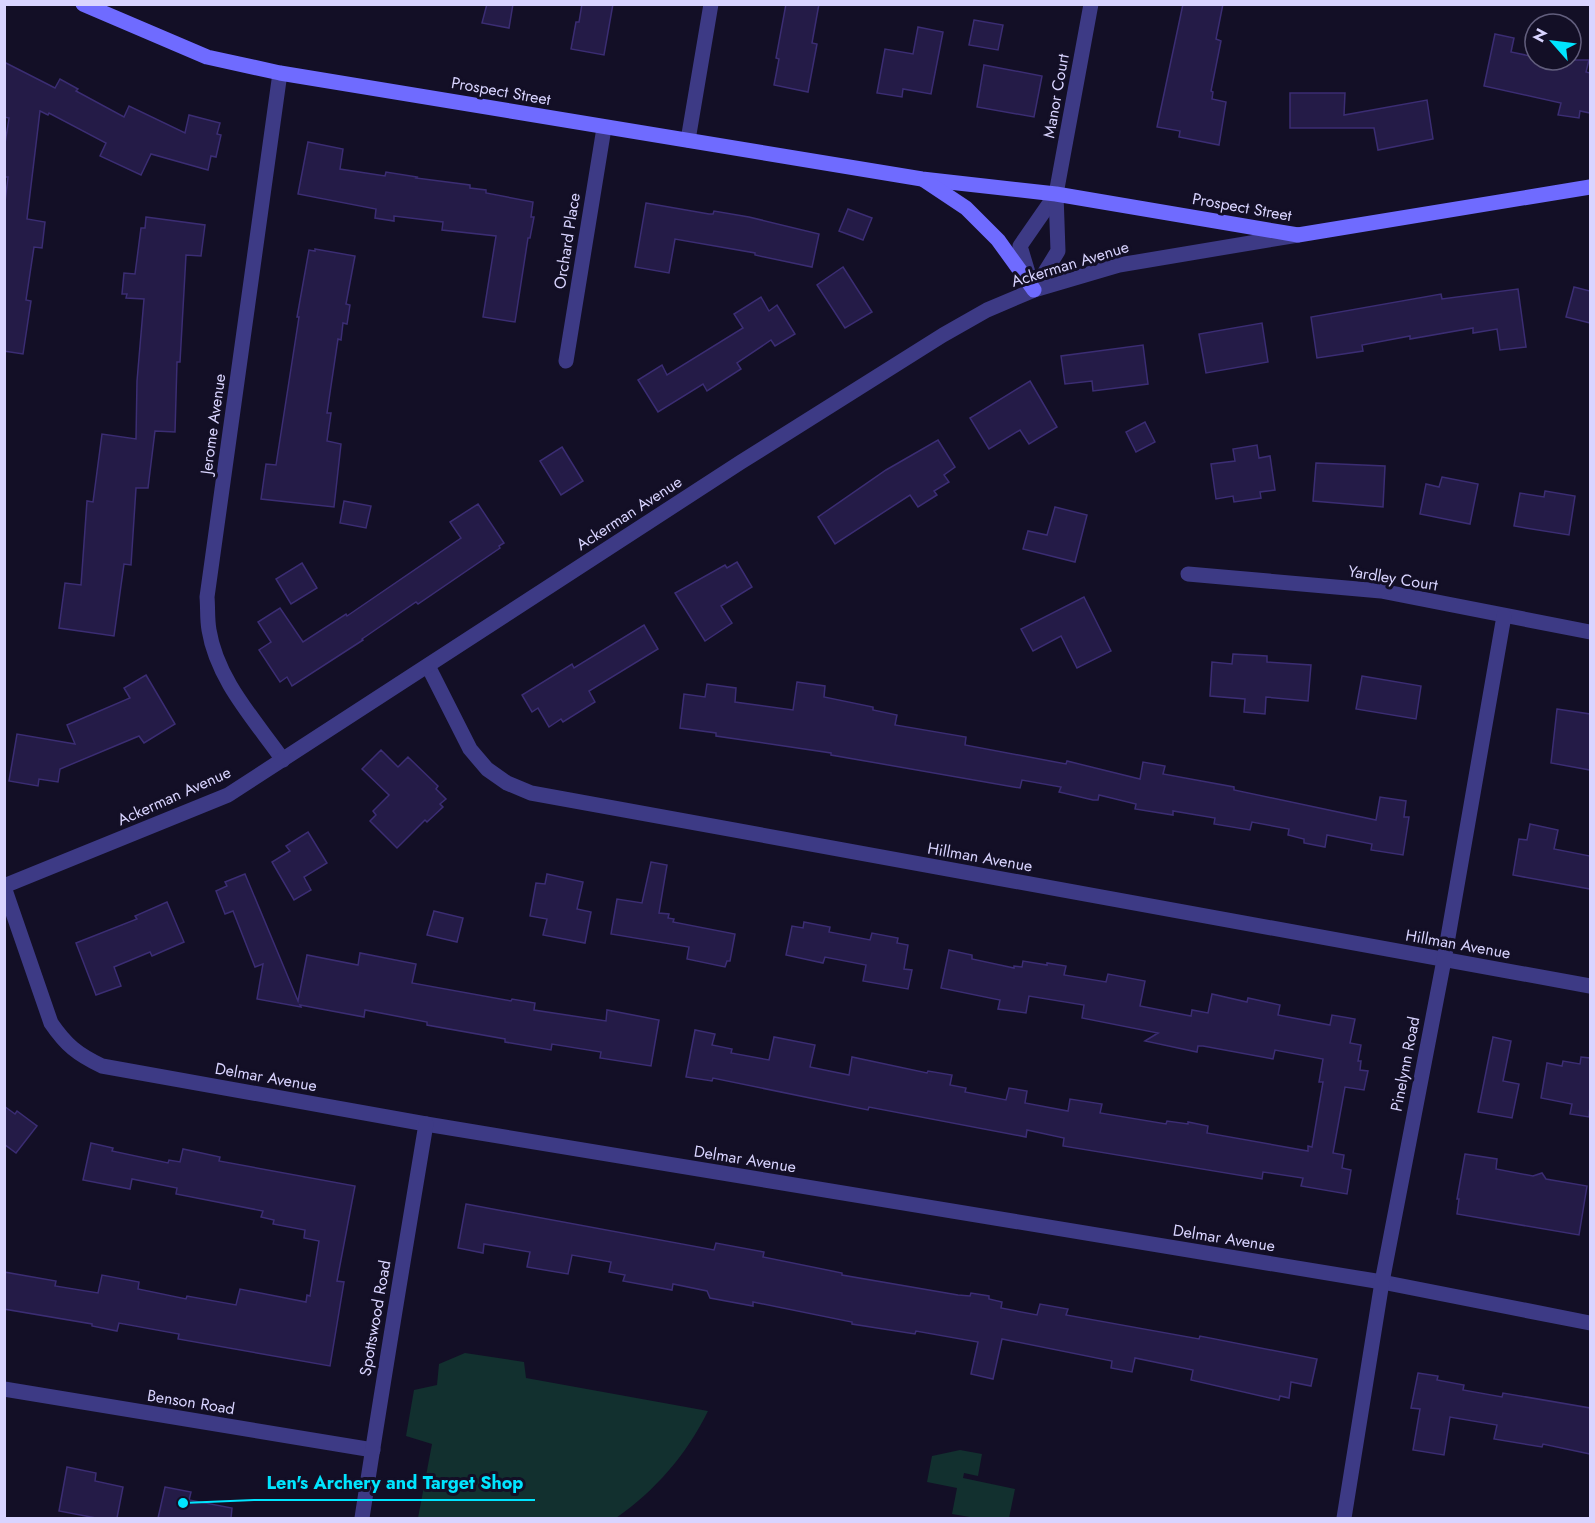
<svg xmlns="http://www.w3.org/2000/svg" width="1595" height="1523" font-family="Jost,sans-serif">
<rect width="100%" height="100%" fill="#130f26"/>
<!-- green -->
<g fill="#12302f">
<path d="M465 1353 524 1362 526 1378 708 1411C687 1454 655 1491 616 1518H418L432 1444 406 1436 414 1390 437 1385 439 1364Z"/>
<path d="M960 1450 982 1454 978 1476 964 1473 963 1478 1015 1489 1009 1518H976L952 1514 957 1488 927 1482 932 1456Z"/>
</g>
<!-- building -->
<g fill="#241b47" stroke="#3b2d73" stroke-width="1.5">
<path d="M487 4H513L509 28 482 23Z"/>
<path d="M582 4H613L604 55 571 49 576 22H579Z"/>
<path d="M786 4H819L812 43 817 44 808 92 774 85 779 59 776 58Z"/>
<path d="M1183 4H1223L1216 39 1221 41 1211 91 1213 92 1212 99 1226 102 1219 145 1179 137 1180 131 1157 127Z"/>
<path d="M974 20 1003 25 998 50 969 45Z"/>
<path d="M918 27 943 32 931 94 903 89 902 97 877 93 885 49 913 54Z"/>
<path d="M1495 34 1514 38 1511 52 1535 57V60H1589L1586 72 1590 73V113L1580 111 1579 118 1558 115 1561 103 1484 86Z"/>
<path d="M4 62 55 88 60 79 78 89 76 91 124 117 129 106 185 133 189 115 220 123 217 134 221 135 216 157 211 156 208 170 151 154 141 175 100 156 106 143 49 113 48 115 40 111 27 219 45 222 42 248 34 247 26 300 31 301 23 354 4 351V210L8 177H4V150L9 118 4 117Z"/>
<path d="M984 65 1042 76 1034 117 977 107Z"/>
<path d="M1290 93H1345L1344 115 1427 100 1433 139 1378 150 1374 128H1290Z"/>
<path d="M308 142 343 149 340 169 385 176 386 172 417 177 416 178 470 185V188L486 190V193L533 202 531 217H534L530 238H528L515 322 483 317 496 236 442 230 443 222 394 216V221L375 218 376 209 298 194Z"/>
<path d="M646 203 709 214H713L714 211 749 217 819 234 812 267 755 255V253L675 239 669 273 635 267Z"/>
<path d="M848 209 872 218 863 240 839 231Z"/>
<path d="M146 217 205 225 201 256 186 255 180 362H177L175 432 155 431 148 488H136L131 565 124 564 114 636 59 628 65 583 81 585 87 501 93 502 102 434 136 439 137 381 144 299 126 298 127 294H122L124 273 135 274 141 228H145Z"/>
<path d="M315 249 355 256 346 304 350 305 347 324 343 323 341 340 338 339 327 413H331L327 441 341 444 334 507 261 499 266 464 276 465 299 317H297L309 250 315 251Z"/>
<path d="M843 267 872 312 845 328 817 285Z"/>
<path d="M1574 287 1590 291V323L1566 317Z"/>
<path d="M1518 289 1526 347 1500 350 1497 329 1473 333V328L1410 339V336L1362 345 1363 351 1317 358 1311 317 1441 294 1442 299Z"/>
<path d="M761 297 769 311 777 305 795 334 775 346 771 340 737 363 741 369 707 391 703 384 658 412 638 380 662 365 667 375 743 328 734 314Z"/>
<path d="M1262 323 1268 362 1206 373 1199 334Z"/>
<path d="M1143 345 1148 384 1093 391 1092 381 1065 384 1061 356Z"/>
<path d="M1030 381 1057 427 1029 444 1020 430 989 449 970 418Z"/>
<path d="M1145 422 1155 442 1136 452 1126 432Z"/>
<path d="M938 440 955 467 944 475 949 482 934 491 937 495 918 507 910 495 835 544 818 517 886 470Z"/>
<path d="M1257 445 1259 458 1270 456 1275 490 1260 492 1261 498 1234 502 1233 496 1216 499 1211 464 1235 461 1233 449Z"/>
<path d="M562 447 583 481 561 495 540 461Z"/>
<path d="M1316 463 1385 466 1383 507 1313 501Z"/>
<path d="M1442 477 1478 484 1470 524 1420 514 1426 484 1439 487Z"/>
<path d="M1545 491 1575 496 1569 535 1514 526 1520 493 1544 497Z"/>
<path d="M344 501 371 506 366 528 340 523Z"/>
<path d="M478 504 504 543 499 546 500 548 418 604 416 602 362 639 363 640 292 686 287 677 280 682 259 650 271 642 258 622 280 608 303 642 346 614 347 616 461 538 450 522Z"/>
<path d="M1055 507 1087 515 1075 562 1023 549 1028 531 1047 535Z"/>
<path d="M737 562 752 587 721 606 732 623 705 641 675 593 725 565 727 568Z"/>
<path d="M302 563 317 588 291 604 276 579Z"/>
<path d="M1084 597 1111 651 1077 668 1061 636 1033 651 1021 629Z"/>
<path d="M644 625 658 649 589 691 595 702 563 722 561 719 549 727 538 708 532 712 522 695 572 664 574 668Z"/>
<path d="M1233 654 1267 656V662L1311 665 1308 701 1266 697 1265 714 1244 712 1245 699 1210 696 1212 662 1232 664Z"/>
<path d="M146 675 175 724 144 743 139 736 60 769 58 782 39 779 38 786 9 781 17 734 75 744 67 725 130 698 124 688Z"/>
<path d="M1362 676 1421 686 1416 719 1356 709Z"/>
<path d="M797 682 825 686 824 697 873 707V710L897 715 895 725 966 737 965 745 1066 764 1067 761 1140 779 1143 762 1165 766 1163 774 1234 787V790L1376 820 1380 797 1406 801 1404 817H1409L1403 855 1371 850 1372 844 1327 835 1325 847 1304 843V839L1288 835 1289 829 1252 822 1250 830 1214 824 1215 818 1173 811V815L1135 809 1136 804 1099 795 1098 800H1093L1059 792 1061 787 1022 780 1020 788 831 755V753L716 736V733L680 728 684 694 705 697 707 684 736 688 735 702 793 710Z"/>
<path d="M1557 709 1590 714V770L1551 763Z"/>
<path d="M381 750 398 767 408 757 438 786 436 789 446 799 440 804 443 807 427 822 425 820 397 848 370 821 376 815 373 811 389 795 362 769Z"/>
<path d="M1530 824 1558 830 1554 849 1590 856V889L1513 875 1519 839 1527 840Z"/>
<path d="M308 832 327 863 304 877 311 890 294 900 272 862 290 851 286 846Z"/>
<path d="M651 862 667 865 659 913 669 914 668 918 674 919 673 922 735 934 730 961H727L725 967 687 959 689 947 611 934 617 899 642 903Z"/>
<path d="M245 874 298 1001 307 955 358 965 360 953 416 964 412 983 511 1001 512 999 535 1003 534 1010 606 1021 607 1010 659 1020 651 1066 600 1058 601 1052 552 1044 551 1050 505 1042V1039L427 1025V1022L365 1010 364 1017 300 1005 301 1007 257 999 263 964 255 967 233 911 225 914 216 891 227 886 225 882Z"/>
<path d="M547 874 583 882 577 909 591 912 585 943 543 935 547 919 530 916 536 883 545 884Z"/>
<path d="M167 902 184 942 152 956 150 952 114 967 121 986 96 995 76 943 137 919 135 916Z"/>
<path d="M434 911 463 918 457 942 427 935Z"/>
<path d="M804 922 830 927 829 932 870 940 872 933 898 938 897 943 908 945 904 969 912 970 908 989 863 981 866 965 825 957 823 963 786 955 792 926 803 928Z"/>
<path d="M949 950 972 955V959L1014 968V966L1022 967 1023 961 1047 965V963L1066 966 1064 975 1106 982 1108 974 1145 981 1140 1006 1191 1016 1192 1010 1208 1013 1212 994 1247 1002 1248 998 1280 1005 1278 1015 1330 1025 1332 1015 1355 1019 1350 1043 1361 1045 1358 1061H1361L1360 1070 1368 1071 1364 1090 1345 1087 1333 1153 1344 1155 1342 1168 1351 1170 1347 1194 1301 1186 1303 1178 1263 1172 1262 1179 1063 1146 1064 1138 1027 1130 1026 1137 869 1107 868 1110 713 1078 712 1081 686 1077 695 1030 715 1034 712 1045 732 1049 731 1053 769 1060 774 1037 815 1045 810 1067 849 1075 852 1057 927 1073 928 1071 952 1075 950 1085 966 1088 965 1092 1006 1100 1009 1088 1027 1091 1025 1103 1068 1111 1070 1099 1102 1104 1100 1113 1166 1124 1167 1121 1188 1124V1122L1208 1126 1207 1133 1308 1151V1146L1312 1147 1323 1082H1319L1323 1059 1275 1050 1273 1059 1203 1046H1198L1197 1052 1145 1041 1158 1033 1082 1018 1084 1005 1029 996 1026 1013 998 1009 1000 1000 941 988Z"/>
<path d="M1493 1037 1511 1041 1503 1081 1519 1084 1512 1118 1478 1112Z"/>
<path d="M1581 1057 1590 1058V1105L1589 1117 1570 1114 1572 1104 1541 1098 1547 1063 1562 1066 1563 1061 1580 1064Z"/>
<path d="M4 1106 15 1114 17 1111 37 1126 16 1153 4 1144Z"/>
<path d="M91 1143 113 1148 112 1151 168 1163 169 1160 180 1162 183 1149 220 1157 219 1161 355 1186 337 1281 344 1282 330 1366 178 1339 179 1334 119 1323 117 1331 92 1326V1324L4 1309V1272L56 1281 55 1286 98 1293 102 1275 139 1282 138 1289 186 1299 187 1296 236 1305 240 1289 306 1302 307 1295 310 1296 319 1241 304 1238 305 1230 273 1224 274 1220 261 1217 263 1211 176 1194 177 1188 132 1179 130 1189 83 1180Z"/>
<path d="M1465 1154 1497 1159 1496 1169 1533 1176 1542 1173 1546 1179 1587 1186 1579 1235 1457 1214 1459 1199H1457Z"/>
<path d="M466 1204 714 1250 716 1243 764 1252 763 1257 842 1273V1275L958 1295 970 1296 971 1293 989 1296V1299L1002 1302 1001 1308 1037 1315 1040 1304 1068 1309 1066 1315 1199 1339 1200 1336 1317 1359 1311 1386 1291 1382 1289 1398 1280 1396 1279 1400 1191 1380 1193 1370 1135 1358 1132 1372 1111 1368 1112 1361 1002 1339 993 1379 971 1374 978 1342 916 1331 915 1334 852 1324V1322L753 1302V1306L710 1298 707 1291 673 1284 672 1290 623 1281 625 1275 609 1272 611 1262 572 1255 568 1274 527 1267 530 1252 484 1244 483 1253 458 1248Z"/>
<path d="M1418 1373 1438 1376 1437 1380 1464 1385 1463 1390 1502 1397 1503 1393 1590 1408V1454L1543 1444 1542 1447 1494 1439 1497 1425 1450 1417 1444 1455 1413 1450 1420 1409 1411 1408Z"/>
<path d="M67 1467 96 1473 95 1481 123 1487 117 1518H96L59 1511Z"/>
<path d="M165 1487 191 1492 189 1500 232 1508 231 1518H158Z"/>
</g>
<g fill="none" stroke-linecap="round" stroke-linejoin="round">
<!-- minor -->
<g stroke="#3d3a85" stroke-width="15">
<path d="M280 73 207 597C208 608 207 619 209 630 217 680 255 720 283 760"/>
<path d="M688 140 711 4"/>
<path d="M1032 286 1020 246 1056 194"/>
<path d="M1034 290 1058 251 1056 194 1091 4"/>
<path d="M566 361 604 128"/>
<path d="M1188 574 1381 591 1590 632"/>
<path d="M428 666 470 749 487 769 507 783 531 793 1590 986"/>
<path d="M4 887 51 1023C66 1045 77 1054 102 1066L426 1124 1382 1282 1590 1323"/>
<path d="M4 1389 373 1450"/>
<path d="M362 1518C382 1387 404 1256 426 1124"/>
<path d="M1344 1518 1382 1282 1444 960 1504 616"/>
</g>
<!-- tertiary -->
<path stroke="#3d3a85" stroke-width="15" d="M4 886 228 795 741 462 943 335 987 310 1034 290 1119 265 1298 235"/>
<!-- secondary -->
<g stroke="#6f6bff" stroke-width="15">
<path d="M83 4 207 57 280 73 922 179 1056 194 1298 235 1590 187"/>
<path d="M924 180 966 208 998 240 1034 290"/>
</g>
</g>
<g text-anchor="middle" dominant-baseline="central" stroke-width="6" stroke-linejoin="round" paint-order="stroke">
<!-- street labels -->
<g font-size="16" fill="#d9d4ff" stroke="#130f26">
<text transform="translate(501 91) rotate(10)">Prospect Street</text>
<text transform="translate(1056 96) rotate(-80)">Manor Court</text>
<text transform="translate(1242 207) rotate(10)">Prospect Street</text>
<text transform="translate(567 241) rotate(-81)">Orchard Place</text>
<text transform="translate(1070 264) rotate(-17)">Ackerman Avenue</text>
<text transform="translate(213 424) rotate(-82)">Jerome Avenue</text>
<text transform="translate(629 513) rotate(-33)">Ackerman Avenue</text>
<text transform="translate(1393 578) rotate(9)">Yardley Court</text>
<text transform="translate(174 796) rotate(-24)">Ackerman Avenue</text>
<text transform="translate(980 857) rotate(10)">Hillman Avenue</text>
<text transform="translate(1458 944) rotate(10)">Hillman Avenue</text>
<text transform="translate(1405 1064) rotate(-79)">Pinelynn Road</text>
<text transform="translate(266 1077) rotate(10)">Delmar Avenue</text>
<text transform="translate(745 1159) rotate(9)">Delmar Avenue</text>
<text transform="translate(1224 1238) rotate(9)">Delmar Avenue</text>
<text transform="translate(375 1318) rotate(-80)">Spottswood Road</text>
<text transform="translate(191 1402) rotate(9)">Benson Road</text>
</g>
</g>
<!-- callouts -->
<path fill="none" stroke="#00e5ff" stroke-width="2" d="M183 1503L254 1500H535"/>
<circle fill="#00e5ff" stroke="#130f26" stroke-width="2" cx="183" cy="1503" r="6"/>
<g font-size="18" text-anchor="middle" font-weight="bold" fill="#00e5ff" stroke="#130f26" stroke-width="6" stroke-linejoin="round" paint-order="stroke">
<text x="395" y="1489">Len's Archery and Target Shop</text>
</g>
<!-- border -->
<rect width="1595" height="1523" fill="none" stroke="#d9d4ff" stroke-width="12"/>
<!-- north arrow -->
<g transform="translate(1553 42) rotate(298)"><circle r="28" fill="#130f26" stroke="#625e7d" stroke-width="1.5"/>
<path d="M0-4.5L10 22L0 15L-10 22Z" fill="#00e5ff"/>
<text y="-9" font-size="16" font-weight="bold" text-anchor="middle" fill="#d9d4ff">N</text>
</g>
</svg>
